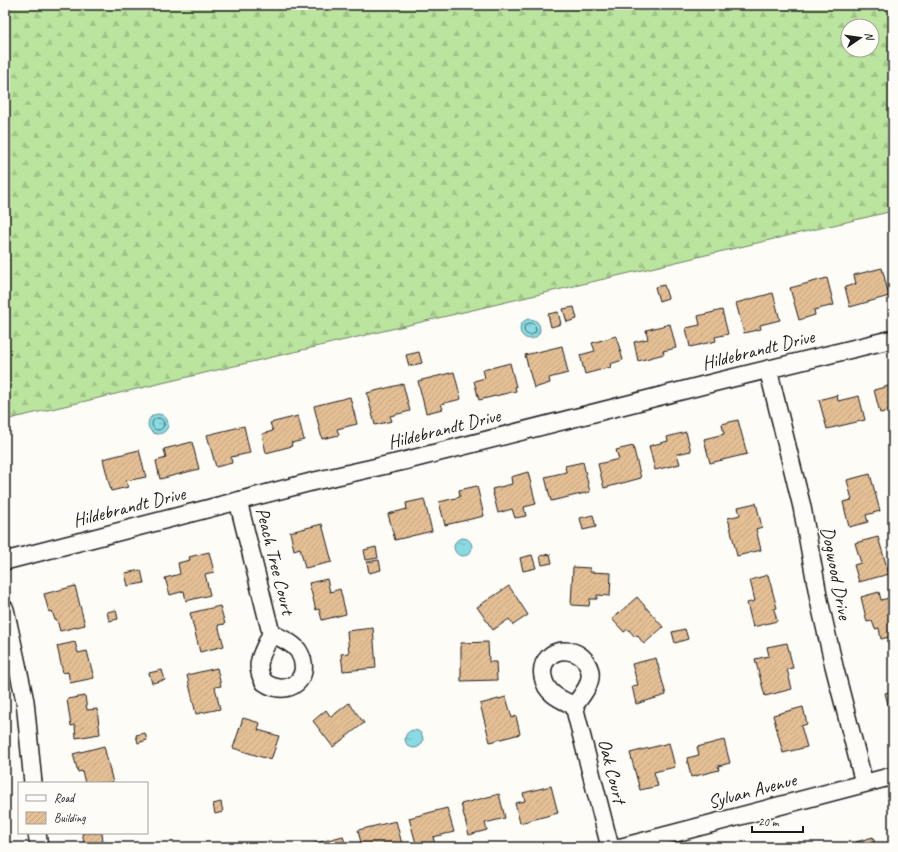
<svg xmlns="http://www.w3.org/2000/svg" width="898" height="852" font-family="Caveat,sans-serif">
<defs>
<pattern id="forest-firs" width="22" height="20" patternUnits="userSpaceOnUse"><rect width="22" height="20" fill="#bbe49f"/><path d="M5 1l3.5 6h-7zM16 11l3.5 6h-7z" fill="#a0c388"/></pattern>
<pattern id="water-ripples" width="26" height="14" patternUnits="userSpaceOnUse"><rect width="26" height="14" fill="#89dae2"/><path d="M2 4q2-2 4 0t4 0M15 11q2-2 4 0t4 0" fill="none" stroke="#76bac1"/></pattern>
<pattern id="building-hatch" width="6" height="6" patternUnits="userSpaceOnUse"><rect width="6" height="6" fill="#e5bf95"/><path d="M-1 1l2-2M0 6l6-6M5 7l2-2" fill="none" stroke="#c4a480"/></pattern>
</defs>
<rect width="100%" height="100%" fill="#fdfcf7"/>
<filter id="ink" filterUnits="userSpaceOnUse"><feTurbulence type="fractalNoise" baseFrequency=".025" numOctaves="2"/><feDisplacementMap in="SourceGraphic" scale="8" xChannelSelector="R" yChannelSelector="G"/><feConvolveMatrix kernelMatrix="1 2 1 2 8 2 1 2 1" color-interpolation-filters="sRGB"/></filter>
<g filter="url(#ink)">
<!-- forest -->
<path fill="url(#forest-firs)" stroke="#6c805e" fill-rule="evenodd" d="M5 5H893V211L5 420ZM848 26H872V50H848Z"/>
<!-- water -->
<g fill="url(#water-ripples)" stroke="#5d8e93">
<circle cx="530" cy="329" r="10"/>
<circle cx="158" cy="424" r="10"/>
<circle cx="463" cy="547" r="9"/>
<circle cx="414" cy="739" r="9"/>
</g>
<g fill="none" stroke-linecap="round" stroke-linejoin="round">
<!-- shore -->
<g stroke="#48686b" stroke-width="1">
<circle cx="530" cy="329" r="6"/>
<circle cx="158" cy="424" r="6"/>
</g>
</g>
<!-- building -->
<g fill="url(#building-hatch)" stroke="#1c1c1c">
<path d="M882 268 889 296 850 307 845 287 856 284 854 275Z"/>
<path d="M827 278 834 305 814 310 815 315 799 320 790 288Z"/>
<path d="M664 285 668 298 659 301 655 287Z"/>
<path d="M773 293 780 320 760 325 761 329 744 333 736 303Z"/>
<path d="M574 307 577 319 567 322 563 309Z"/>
<path d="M722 310 728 334 715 337 716 341 690 347 686 328 700 325 698 316Z"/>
<path d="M558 312 561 324 551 327 548 314Z"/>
<path d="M670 324 676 348 663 351 664 354 638 361 634 342 648 339 646 330Z"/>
<path d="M616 336 623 360 610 364 611 367 585 374 580 355 595 351 592 343Z"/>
<path d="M562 346 568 373 549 378 550 383 534 388 525 355Z"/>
<path d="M419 352 422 363 409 366 406 355Z"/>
<path d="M510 363 516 387H515L516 391 479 400 474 381 485 378 483 370Z"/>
<path d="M454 372 461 399 441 404 443 409 426 413 418 381Z"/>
<path d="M891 381H893V410L880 413 874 390 892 385Z"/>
<path d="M403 384 410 411 390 416 392 421 375 425 367 393Z"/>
<path d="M837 395 838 401 859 396 865 420 827 429 819 400Z"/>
<path d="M350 397 357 424 337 429 339 435 322 439 314 406Z"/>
<path d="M298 416 304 440 291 443 292 446 266 453 262 434 273 431 270 423Z"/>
<path d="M738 420 747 454 710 463 704 439 724 434 722 424Z"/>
<path d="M244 426 250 453 231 457 232 463 216 467 207 435Z"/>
<path d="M686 432 691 451 677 454 680 464 655 470 649 446 668 441 667 437Z"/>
<path d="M192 442 199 469 160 479 156 461 166 458 164 449Z"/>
<path d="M633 446 641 478 604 488 598 464 619 459 616 450Z"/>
<path d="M139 450 146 477 126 481 128 487 111 491 103 459Z"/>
<path d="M583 462 590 492 551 501 545 477 566 472 565 466Z"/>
<path d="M528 472 536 504 524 507 526 516 515 518 512 509 498 513 492 489 512 484 511 477Z"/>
<path d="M870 474 880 511 866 515 868 522 849 527 843 502 852 500 847 480Z"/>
<path d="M477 486 484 516 445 525 439 502 460 497 459 490Z"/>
<path d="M424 499 432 531 395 540 388 514 407 509 406 503Z"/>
<path d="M756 503 762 527 756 529 761 550 737 556 728 518 740 515 738 507Z"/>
<path d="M593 515 596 527 583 530 580 518Z"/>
<path d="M322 524 332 562 305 568 300 548 294 550 290 532Z"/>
<path d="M878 537 889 574 859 582 854 565 861 563 855 543Z"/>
<path d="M376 547 378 558 366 560 364 550Z"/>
<path d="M209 552 214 572 205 574 210 595 186 601 184 591 170 595 165 578 180 574 178 563 190 560 189 557Z"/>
<path d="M550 554 552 563 542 565 540 556Z"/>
<path d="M532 555 536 568 523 571 520 558Z"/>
<path d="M379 560 381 570 369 573 367 562Z"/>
<path d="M573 567 590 568V572L611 573 610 596 597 595V599H590L589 606 571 605Z"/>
<path d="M141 570 144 583 128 586 125 573Z"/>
<path d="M768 575 777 608 774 609 777 621 753 627 747 603 755 601 750 580Z"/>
<path d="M327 579 330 592 340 589 346 614 322 620 319 609 316 610 309 583Z"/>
<path d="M75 586 85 625 60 631 57 620H55L52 611 49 612 44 594Z"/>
<path d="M509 586 528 615 513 625 509 619 493 630 477 607Z"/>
<path d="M879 592 881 600 893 597V636L881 639 879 628 875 629 872 621 867 622 861 597Z"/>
<path d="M637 597 663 627 644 644 637 635 635 637 628 629 624 632 612 619Z"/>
<path d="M220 606 225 624 218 625 224 646 200 652 190 613Z"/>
<path d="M116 610 118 619 109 621 107 612Z"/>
<path d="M373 628 376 668 343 671 341 654 349 653 347 631Z"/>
<path d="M685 629 688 639 675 643 672 632Z"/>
<path d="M75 642 78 653 87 651 94 678 70 683 68 672 63 673 57 646Z"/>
<path d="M488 642 489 662H496L497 680 461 681V643Z"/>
<path d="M787 643 793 668 787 669 792 689 765 696 755 659 769 656 767 647Z"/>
<path d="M656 658 666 695 636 704 632 686 638 685 632 664Z"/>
<path d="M217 668 221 686 215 687 220 709 196 714 187 675Z"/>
<path d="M162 670 165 680 152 683 149 673Z"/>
<path d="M893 691V723L885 693Z"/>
<path d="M85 696 87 710 97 709 100 734 76 738 75 725 71 726 67 699Z"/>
<path d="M506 697 512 718 516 716 520 734 490 742 480 704Z"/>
<path d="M349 703 364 723 333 747 313 721 326 710 331 717Z"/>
<path d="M803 707 807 724 801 726 807 747 783 753 773 715Z"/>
<path d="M243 718 260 723 258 730 279 736 271 760 233 748Z"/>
<path d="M145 733 147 740 138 743 136 735Z"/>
<path d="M724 740 730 763 718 766 719 770 691 777 687 758 699 755 697 747Z"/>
<path d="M669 743 675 767 654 772 658 786 640 790 630 753Z"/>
<path d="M104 746 113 783H85L82 771 78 772 73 754Z"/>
<path d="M551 786 558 813 520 823 515 803 525 801 523 793Z"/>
<path d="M499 794 505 818 485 823 487 830 469 835 461 804Z"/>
<path d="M221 802 223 812 215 814 213 804Z"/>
<path d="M447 808 454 832 433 837 435 844 425 847H417L409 818Z"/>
<path d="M396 821 402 844 391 847H362L358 830Z"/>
<path d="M82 833H102L103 842 85 847Z"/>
<path d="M343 836 346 847H305V846Z"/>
<path d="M873 837 876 847H857L856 842Z"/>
</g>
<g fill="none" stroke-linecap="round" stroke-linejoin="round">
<defs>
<g id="minor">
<path d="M768 369 802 507 819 600 834 666 864 783"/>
<path d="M238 501 271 633C280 638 294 643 299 652 314 678 288 699 264 682 252 662 265 651 271 633"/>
<path d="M5 561 315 481 404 461 720 381 893 339"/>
<path d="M5 609 25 701 33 783"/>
<path d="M574 706C567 702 559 699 553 694 543 686 538 668 548 658 558 646 581 650 587 664 590 669 591 676 589 682 587 690 579 699 574 706L610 847"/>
<path d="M37 833 39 847"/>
<path d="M622 847 893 776"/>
</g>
</defs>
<!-- minor casing -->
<use href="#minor" stroke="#1c1c1c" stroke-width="20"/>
<!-- minor -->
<use href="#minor" stroke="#fdfcf7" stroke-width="17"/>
</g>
</g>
<g text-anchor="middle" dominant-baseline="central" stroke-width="3" stroke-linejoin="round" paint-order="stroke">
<!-- street labels -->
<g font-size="19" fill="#1c1c1c" stroke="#fdfcf7">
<text transform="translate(758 350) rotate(-14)">Hildebrandt Drive</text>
<text transform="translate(444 429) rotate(-14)">Hildebrandt Drive</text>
<text transform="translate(129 507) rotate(-14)">Hildebrandt Drive</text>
<text transform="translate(275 561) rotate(76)">Peach Tree Court</text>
<text transform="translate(836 573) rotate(79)">Dogwood Drive</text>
<text transform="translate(612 771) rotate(76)">Oak Court</text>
<text transform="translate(752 791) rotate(-15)">Sylvan Avenue</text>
</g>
</g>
<!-- margin -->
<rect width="898" height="852" fill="none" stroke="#fdfcf7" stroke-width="20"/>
<rect x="10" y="10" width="878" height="832" fill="none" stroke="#1c1c1c" stroke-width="1.5" filter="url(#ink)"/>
<!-- legend -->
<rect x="18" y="782" width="130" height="52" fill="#fdfcf7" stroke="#a3a29f"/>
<rect x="26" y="795" width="20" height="6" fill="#fdfcf7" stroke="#a3a29f"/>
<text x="54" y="802" font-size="12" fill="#1c1c1c">Road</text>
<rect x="26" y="812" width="20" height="12" fill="url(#building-hatch)" stroke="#a3a29f"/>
<text x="54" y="822" font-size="12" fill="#1c1c1c">Building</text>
<!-- north arrow -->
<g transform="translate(860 38) rotate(77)"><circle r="19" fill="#fdfcf7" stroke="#a3a29f"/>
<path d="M0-3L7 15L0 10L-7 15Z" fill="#1c1c1c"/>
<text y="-6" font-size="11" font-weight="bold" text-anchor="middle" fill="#1c1c1c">N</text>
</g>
<!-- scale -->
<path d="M752 826v6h51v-6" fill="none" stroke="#1c1c1c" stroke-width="2"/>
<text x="758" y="826" font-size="12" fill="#1c1c1c" stroke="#fdfcf7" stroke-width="3" paint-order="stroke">20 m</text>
</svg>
